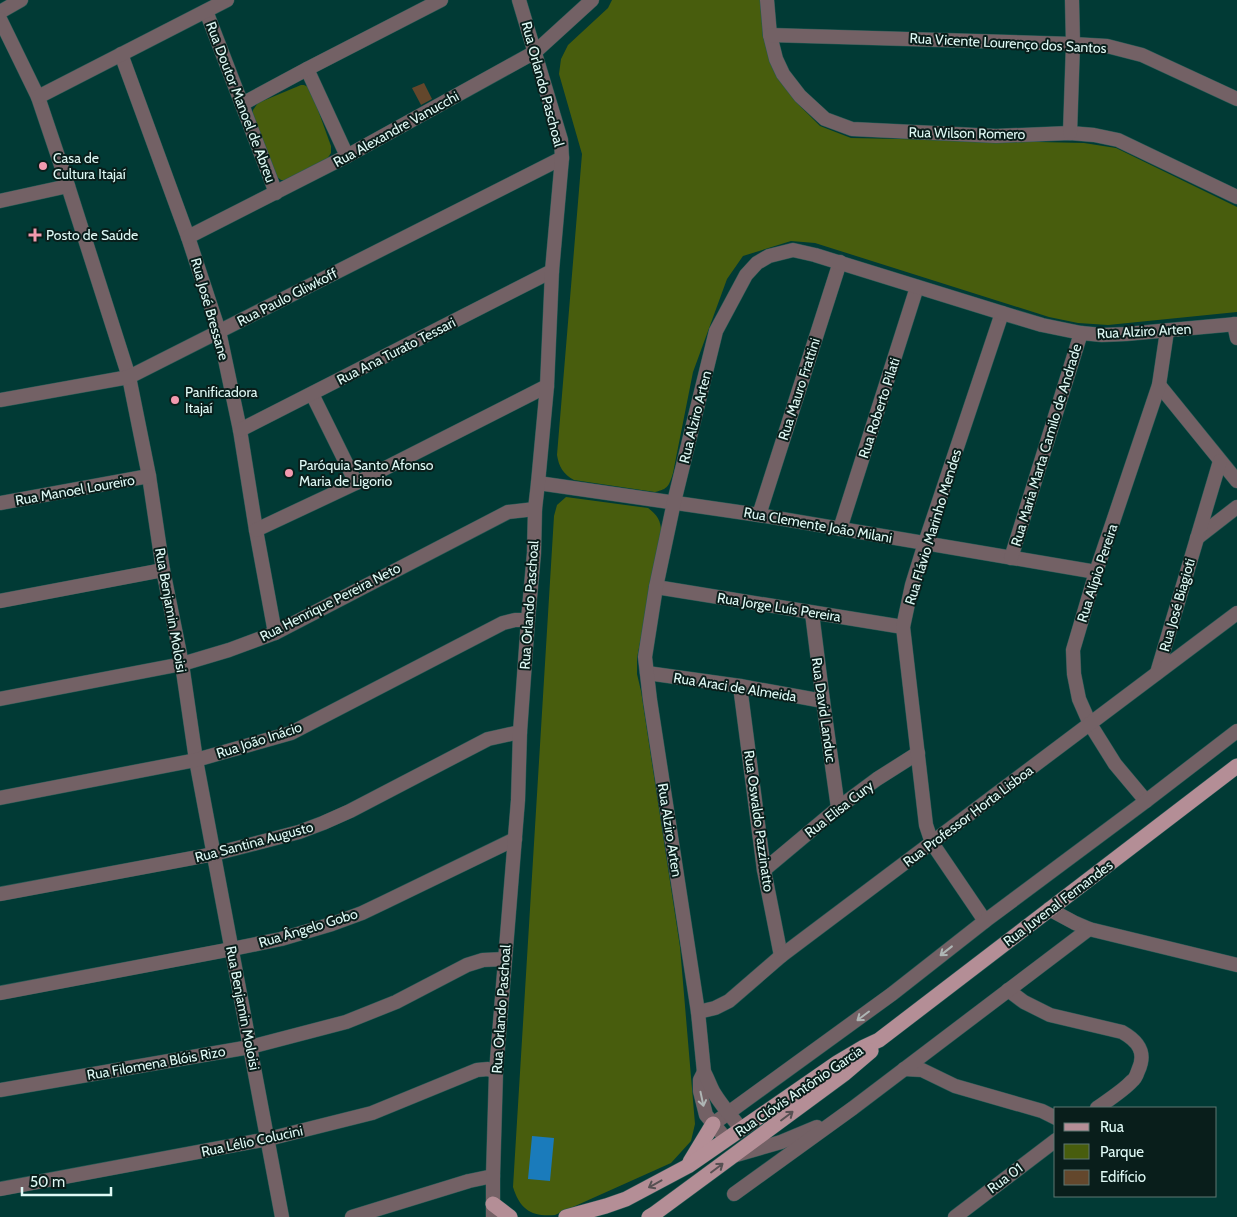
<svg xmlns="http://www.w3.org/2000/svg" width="1237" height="1217" font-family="Cabin,sans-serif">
<rect width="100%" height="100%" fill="#013a35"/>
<!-- green -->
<g fill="#485d0d">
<path d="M612 0H763L779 73 795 101 820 126 851 138 1084 143 1116 148 1237 207V312L1108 325 1078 323 1049 317 815 243 791 241 743 256 727 279 693 372 673 473C669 486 668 489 655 492L574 480C563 474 559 467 557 455L582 154 559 74 561 59 568 45 608 8Z"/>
<path d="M301 85H304L310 88 331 146V153L327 159 285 180H281L277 177 253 115V110L258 103Z"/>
<path d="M566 497 648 508C658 515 662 523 661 535L637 658V674L641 691 680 947 695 1124 691 1141 671 1163 555 1215C532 1217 520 1210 513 1187L554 516 557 505Z"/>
</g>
<!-- water -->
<path fill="#1a7bbb" d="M532 1136 554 1138 550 1181 528 1179Z"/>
<!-- building -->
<path fill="#63472c" d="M424 83 432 99 421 105 412 88Z"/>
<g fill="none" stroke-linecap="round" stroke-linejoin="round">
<defs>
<g id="minor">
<path d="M767 0 770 35 776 59 783 74 800 96 825 119 852 129 996 136 1070 133 1094 135 1118 140 1237 197"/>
<path d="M206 11 276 193"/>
<path d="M0 12 21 0"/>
<path d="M0 19 38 97 68 186 129 377 149 476 163 570 182 664 196 760 282 1217"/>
<path d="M770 35 1073 44 1107 46 1142 55 1237 99"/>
<path d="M121 54 188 237 219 331 240 430 256 530 275 633"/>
<path d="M307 69 347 156"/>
<path d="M38 97 227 0"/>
<path d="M242 104 307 69 441 0"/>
<path d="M1070 133 1073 44 1072 0"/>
<path d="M0 201 68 186"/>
<path d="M188 237 347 156 535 52 592 0"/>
<path d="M1234 324 1237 338"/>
<path d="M1159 385 1237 481"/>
<path d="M312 394 356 483"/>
<path d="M0 400 129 377 562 158"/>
<path d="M240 430 552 271"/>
<path d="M538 483 759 515 1096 572"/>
<path d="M0 503 149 476"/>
<path d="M759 515 840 262"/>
<path d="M840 529 917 287"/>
<path d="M256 530 356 483 547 386"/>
<path d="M1197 538 1237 507"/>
<path d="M1011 558 1081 333"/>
<path d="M656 587 903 627"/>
<path d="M0 601 163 570"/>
<path d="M812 613 823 701 838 808"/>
<path d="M647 673 740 686 823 701"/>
<path d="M1157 673 1220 461"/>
<path d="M740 686 764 870 781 956"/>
<path d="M0 699 182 664 229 650 275 633 508 512 535 509"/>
<path d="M0 798 196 760 291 733 503 623 515 620H528"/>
<path d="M1146 801 1115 764 1090 724 1079 699 1074 674 1073 650 1096 572 1159 385 1167 331"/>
<path d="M764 870 838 808 877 779 918 753"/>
<path d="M0 894 214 854 299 832 323 823 350 811 488 739 520 732"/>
<path d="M1049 909 1075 923 1089 929 1237 965"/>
<path d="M985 921 932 843 926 825 903 627 912 585 925 543 1002 313"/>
<path d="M1008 990 1024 1002 1050 1015 1122 1032C1138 1041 1147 1052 1138 1071 1137 1074 1135 1079 1132 1081 1124 1090 1107 1101 1097 1108"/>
<path d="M0 993 232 949 281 939 332 924 362 913 385 902 515 839"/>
<path d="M698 1012 715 1008 729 1001 781 956 1237 613"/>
<path d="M904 1069 922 1070 955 1086 1042 1111 1056 1118"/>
<path d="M704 1072 700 1080V1091L706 1115 726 1139"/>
<path d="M0 1090 250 1047 346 1022 396 1002 467 965 483 960 505 959"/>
<path d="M713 1124 892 994 985 921 1146 801 1237 731"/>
<path d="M741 1129C732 1117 722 1106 714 1093 710 1086 708 1079 704 1072L698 1012 650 700 645 657 656 587 674 502 716 331 746 275 757 263 769 256 793 250 815 255 1002 313 1042 325 1081 333 1102 335 1126 334 1237 324"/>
<path d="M736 1155 781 1142 817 1127"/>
<path d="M0 1189 268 1139 372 1113 477 1070 488 1069 496 1072"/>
<path d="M734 1194 853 1108 1089 929"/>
<path d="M352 1217 469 1181 493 1176"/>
<path d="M493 1217V1176L496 1072 518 800 520 732 528 620 534 553 535 509 538 483 547 386 552 271 562 158 561 140 519 0"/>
<path d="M955 1217 1056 1140"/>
</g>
<g id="major">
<path d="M690 1162 713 1124"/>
<path d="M493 1204 510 1217"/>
<path d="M566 1217 606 1206 626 1199 688 1166 837 1063 864 1047 879 1040 1237 766"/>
<path d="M649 1217 654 1214 844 1074 871 1051"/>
</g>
</defs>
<!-- minor casing -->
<use href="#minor" stroke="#255954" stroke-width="15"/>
<!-- major casing -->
<use href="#major" stroke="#255954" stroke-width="16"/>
<!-- minor -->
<use href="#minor" stroke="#736165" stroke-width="14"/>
<!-- major -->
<use href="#major" stroke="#b48e96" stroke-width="15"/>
</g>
<!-- one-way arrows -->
<defs><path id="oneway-shaft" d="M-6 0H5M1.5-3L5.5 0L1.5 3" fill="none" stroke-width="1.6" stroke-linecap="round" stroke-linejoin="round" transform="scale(1.25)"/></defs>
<g stroke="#aeb5b4">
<use href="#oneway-shaft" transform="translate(946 951) rotate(142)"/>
<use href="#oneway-shaft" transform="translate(863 1016) rotate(143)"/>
<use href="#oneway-shaft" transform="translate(702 1099) rotate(78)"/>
</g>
<g stroke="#565052">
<use href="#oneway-shaft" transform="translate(787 1116) rotate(-37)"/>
<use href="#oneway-shaft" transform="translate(717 1168) rotate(-37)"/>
<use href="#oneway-shaft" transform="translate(655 1184) rotate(151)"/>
</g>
<!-- markers -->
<g fill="#f29aaf" stroke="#091e1b" stroke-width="2">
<circle cx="43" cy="166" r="5"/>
<path d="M32.5 227.5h5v5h5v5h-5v5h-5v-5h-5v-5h5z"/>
<circle cx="175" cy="400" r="5"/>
<circle cx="289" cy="473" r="5"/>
</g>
<g text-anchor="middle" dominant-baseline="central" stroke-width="4" stroke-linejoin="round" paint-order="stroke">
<!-- street labels -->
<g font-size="14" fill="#dff9f5" stroke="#091e1b">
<text transform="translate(1008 43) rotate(3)">Rua Vicente Lourenço dos Santos</text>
<text transform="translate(543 84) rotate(75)">Rua Orlando Paschoal</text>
<text transform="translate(241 102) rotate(69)">Rua Doutor Manoel de Abreu</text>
<text transform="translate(396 129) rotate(-29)">Rua Alexandre Vanucchi</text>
<text transform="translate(967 133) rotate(1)">Rua Wilson Romero</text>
<text transform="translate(287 297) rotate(-27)">Rua Paulo Gliwkoff</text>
<text transform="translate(210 309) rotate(74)">Rua José Bressane</text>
<text transform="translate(1144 331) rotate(-3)">Rua Alziro Arten</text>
<text transform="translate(396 351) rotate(-27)">Rua Ana Turato Tessari</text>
<text transform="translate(799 389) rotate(-72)">Rua Mauro Frattini</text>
<text transform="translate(879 408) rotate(-72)">Rua Roberto Pilati</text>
<text transform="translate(695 417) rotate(-76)">Rua Alziro Arten</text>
<text transform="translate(1046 445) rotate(-73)">Rua Maria Marta Camilo de Andrade</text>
<text transform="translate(75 490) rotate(-10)">Rua Manoel Loureiro</text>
<text transform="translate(818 525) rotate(10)">Rua Clemente João Milani</text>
<text transform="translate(933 527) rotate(-73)">Rua Flávio Marinho Mendes</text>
<text transform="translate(1097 573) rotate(-72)">Rua Alípio Pereira</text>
<text transform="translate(330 602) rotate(-27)">Rua Henrique Pereira Neto</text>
<text transform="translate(529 605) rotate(-86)">Rua Orlando Paschoal</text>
<text transform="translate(1177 605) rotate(-74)">Rua José Biagioti</text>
<text transform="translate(779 607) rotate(9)">Rua Jorge Luís Pereira</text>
<text transform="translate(171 610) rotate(80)">Rua Benjamin Moloisi</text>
<text transform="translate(735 687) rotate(9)">Rua Araci de Almeida</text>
<text transform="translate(824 710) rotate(82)">Rua David Landuc</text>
<text transform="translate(259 740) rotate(-18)">Rua João Inácio</text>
<text transform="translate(839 809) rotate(-38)">Rua Elisa Cury</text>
<text transform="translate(968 816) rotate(-37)">Rua Professor Horta Lisboa</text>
<text transform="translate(759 821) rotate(82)">Rua Oswaldo Pazzinatto</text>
<text transform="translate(670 830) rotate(81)">Rua Alziro Arten</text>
<text transform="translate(254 842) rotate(-15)">Rua Santina Augusto</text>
<text transform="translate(1058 903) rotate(-37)">Rua Juvenal Fernandes</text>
<text transform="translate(308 928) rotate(-17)">Rua Ângelo Gobo</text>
<text transform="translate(243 1008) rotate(79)">Rua Benjamin Moloisi</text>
<text transform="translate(501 1009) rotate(-86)">Rua Orlando Paschoal</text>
<text transform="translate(156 1063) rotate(-10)">Rua Filomena Blóis Rizo</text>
<text transform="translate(799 1091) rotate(-34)">Rua Clóvis Antônio Garcia</text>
<text transform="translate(252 1141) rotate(-12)">Rua Lélio Colucini</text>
<text transform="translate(1005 1178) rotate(-37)">Rua 01</text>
</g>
<!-- poi labels -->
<g font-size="14" fill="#dff9f5" stroke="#091e1b" text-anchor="start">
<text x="53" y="158">Casa de<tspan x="53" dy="16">Cultura Itajaí</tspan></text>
<text x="46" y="235">Posto de Saúde</text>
<text x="185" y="392">Panificadora<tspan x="185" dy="16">Itajaí</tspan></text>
<text x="299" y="465">Paróquia Santo Afonso<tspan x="299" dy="16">Maria de Ligorio</tspan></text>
</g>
</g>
<!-- legend -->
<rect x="1054" y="1107" width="162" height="90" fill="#091e1b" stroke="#5f7672"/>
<rect x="1064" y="1123" width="25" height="8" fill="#b48e96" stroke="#5f7672"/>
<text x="1100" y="1132" font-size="15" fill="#dff9f5">Rua</text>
<rect x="1064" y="1144" width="25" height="15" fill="#485d0d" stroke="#5f7672"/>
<text x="1100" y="1157" font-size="15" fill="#dff9f5">Parque</text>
<rect x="1064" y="1170" width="25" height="15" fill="#63472c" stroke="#5f7672"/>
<text x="1100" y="1182" font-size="15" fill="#dff9f5">Edifício</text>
<!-- scale -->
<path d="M22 1187v8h89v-8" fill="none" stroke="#dff9f5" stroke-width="2.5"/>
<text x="30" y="1187" font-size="15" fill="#dff9f5" stroke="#091e1b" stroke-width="4" paint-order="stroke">50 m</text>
</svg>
